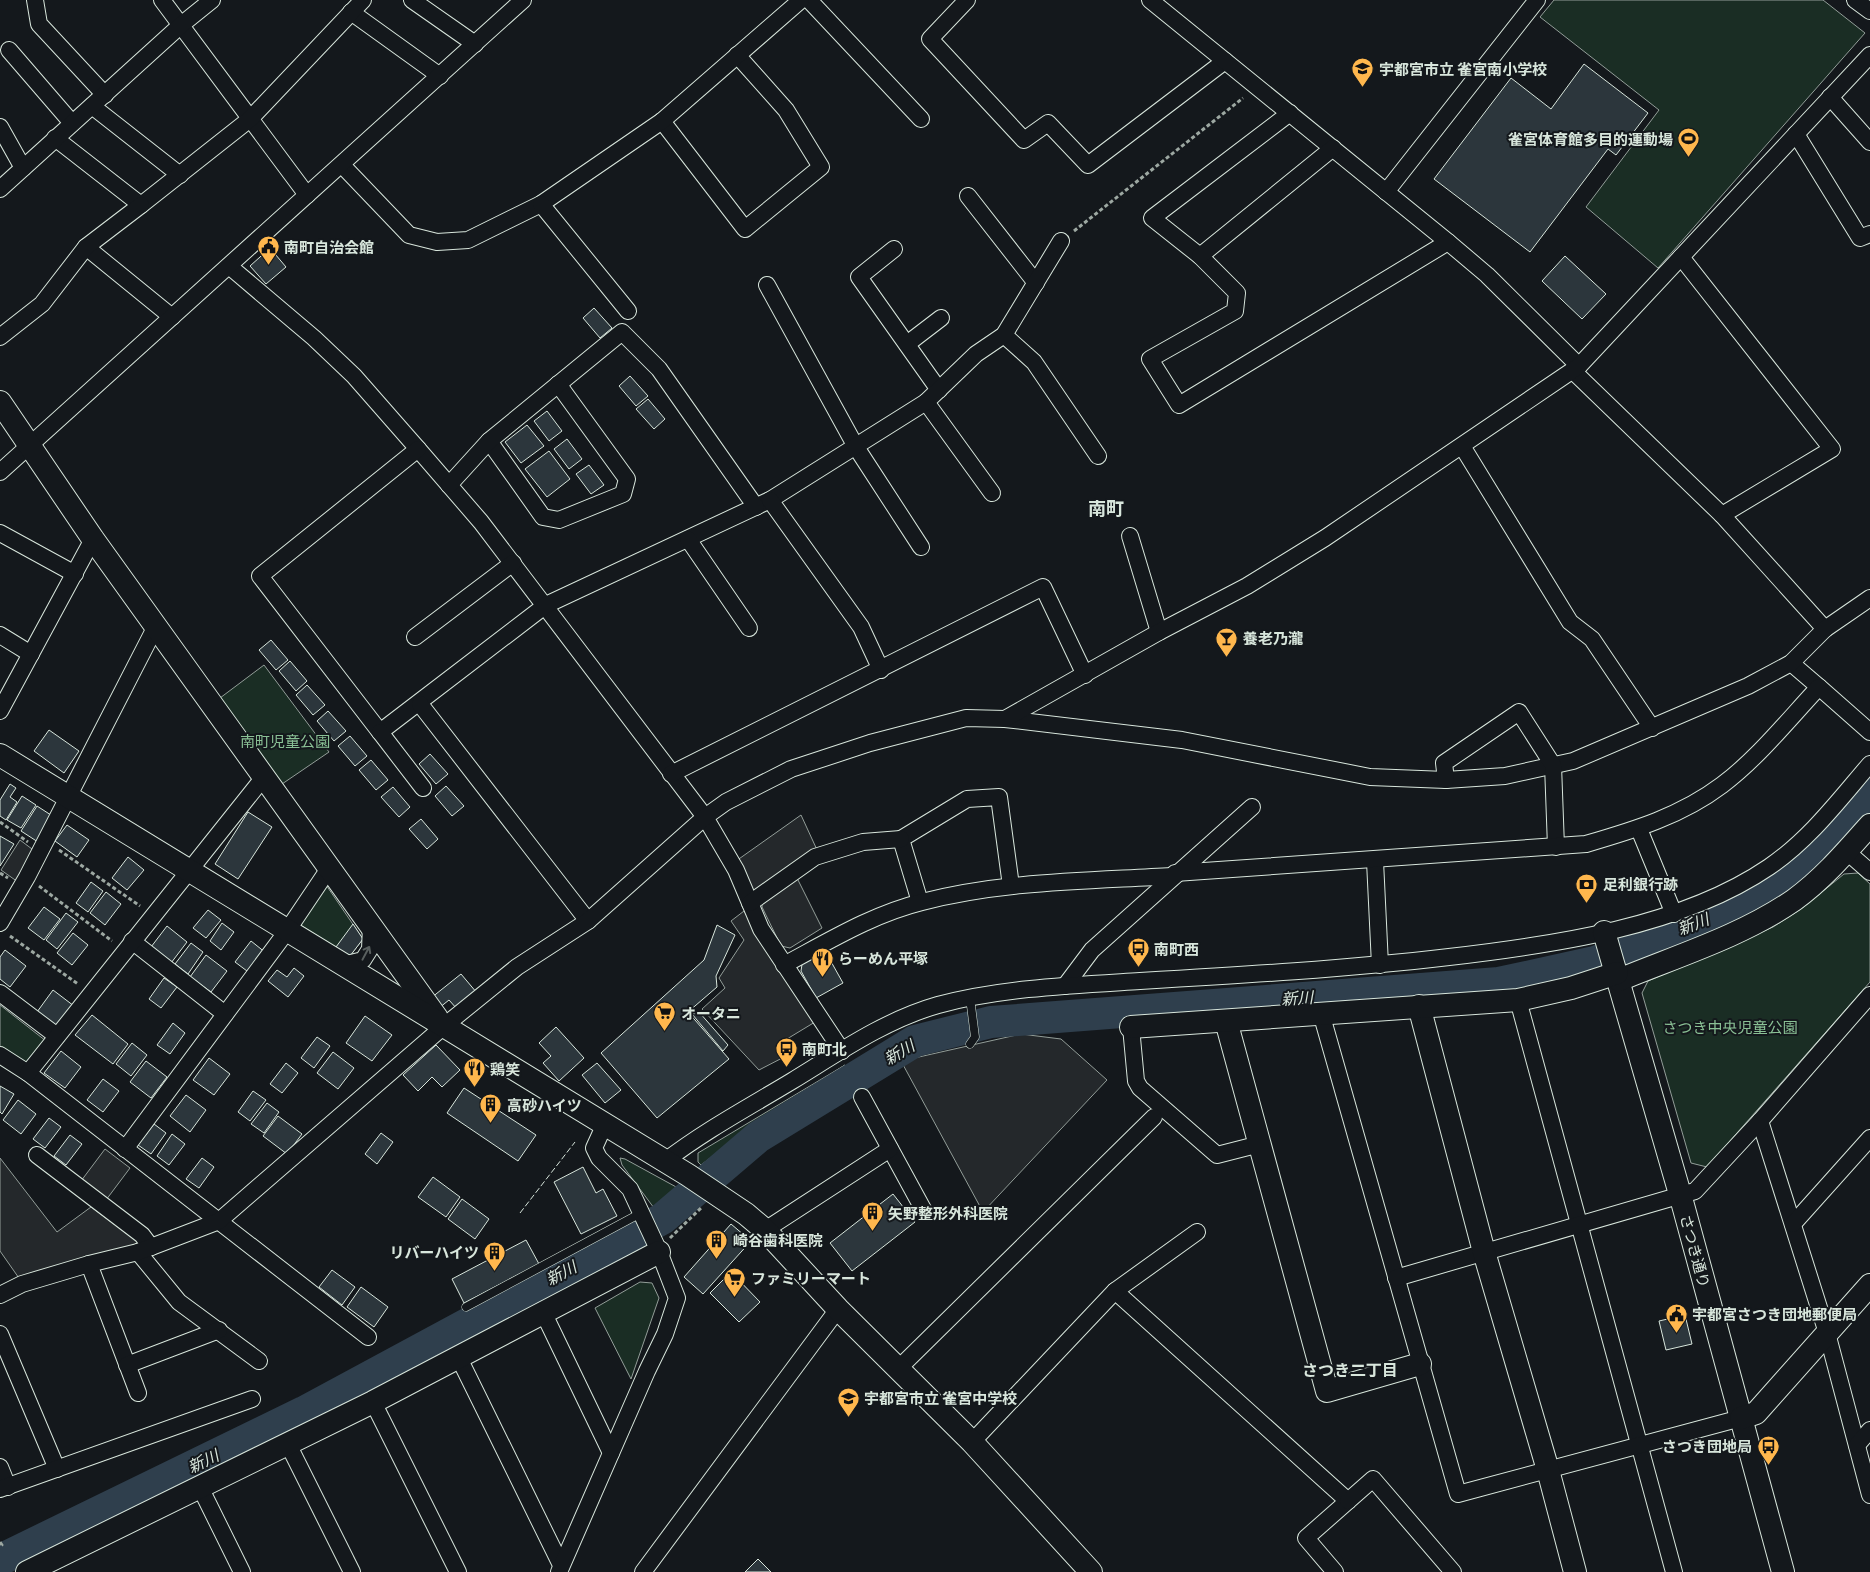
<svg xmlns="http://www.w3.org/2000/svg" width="1870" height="1572" font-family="'Titillium Web','Noto Sans JP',sans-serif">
<rect width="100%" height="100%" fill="#14181c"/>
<!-- green -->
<g fill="#1a2d24" stroke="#939e99">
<path d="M1554 0H1823L1865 33 1658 268 1586 207 1659 110 1540 17Z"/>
<path d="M264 665 329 752 282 784 220 698Z"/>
<path d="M1858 873 1870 884V982L1707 1167 1691 1163 1642 993 1648 981 1773 927 1801 909 1844 874Z"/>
<path d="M324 882 363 939 350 956 297 923Z"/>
<path d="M0 1005 46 1041 29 1067 0 1049Z"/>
<path d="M845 1065 765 1116 701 1165 698 1162V1153Z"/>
<path d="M620 1158 625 1159 678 1188 654 1208 622 1165Z"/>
<path d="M640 1282 652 1283 659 1298 631 1379 595 1308Z"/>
</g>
<!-- parking -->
<g fill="#24282b" stroke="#939e99">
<path d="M801 815 818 852 754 894 736 861Z"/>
<path d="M20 840 36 852 18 882 1 870Z"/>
<path d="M797 878 822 928 790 948 781 946 762 907 763 898Z"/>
<path d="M744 911 815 1022 782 1042 788 1055 759 1070 702 1009 725 988 719 978 744 940 731 921Z"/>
<path d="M1021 1034 1061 1039 1107 1080 983 1212 901 1061Z"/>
<path d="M105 1149 130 1168 106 1200 81 1181Z"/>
<path d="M0 1158 57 1232 91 1207 138 1242 132 1250 21 1281 0 1251Z"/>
</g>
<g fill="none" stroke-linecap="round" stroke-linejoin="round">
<!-- river -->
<path stroke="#2f3f4d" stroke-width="32" d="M0 1560 304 1412 662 1219 758 1137 915 1041 991 1022 1499 983 1595 962 1728 911 1784 876 1806 862 1828 839 1870 791"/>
</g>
<!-- building -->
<g fill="#2c363c" stroke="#d8e6dc">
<path d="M1584 64 1648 113 1616 155 1608 149 1530 252 1434 179 1511 78 1551 109Z"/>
<path d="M270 248 286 267 266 284 250 266Z"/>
<path d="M1565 256 1606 294 1582 319 1542 281Z"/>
<path d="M594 308 612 328 600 338 583 318Z"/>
<path d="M630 376 648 396 636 406 619 386Z"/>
<path d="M648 399 665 419 654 429 636 409Z"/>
<path d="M547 411 562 431 549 441 534 421Z"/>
<path d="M527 425 544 446 521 463 505 442Z"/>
<path d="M567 439 582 459 569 469 554 449Z"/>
<path d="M549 451 570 479 547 497 525 469Z"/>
<path d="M589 465 604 485 591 494 576 474Z"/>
<path d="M271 640 288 660 276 670 259 650Z"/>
<path d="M290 661 307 681 296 691 279 671Z"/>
<path d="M307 685 325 705 313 715 296 695Z"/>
<path d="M328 711 346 731 334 741 317 721Z"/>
<path d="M49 730 79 751 64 773 34 751Z"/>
<path d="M350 736 367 756 355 766 338 746Z"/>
<path d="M430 754 448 774 436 784 419 764Z"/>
<path d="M371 760 388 780 376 790 359 770Z"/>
<path d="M10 784 16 788 10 797 17 802 6 820 0 816V800Z"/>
<path d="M446 786 464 806 452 816 435 796Z"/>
<path d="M393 787 410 807 399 817 381 797Z"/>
<path d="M22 796 36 805 21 828 7 820Z"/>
<path d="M37 806 54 817 38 842 21 831Z"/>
<path d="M248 812 272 827 238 879 215 864Z"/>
<path d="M421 819 438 839 427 849 409 829Z"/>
<path d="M67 825 89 840 77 857 55 841Z"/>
<path d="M0 836 14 844 0 866Z"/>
<path d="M128 857 144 870 127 890 112 878Z"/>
<path d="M91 882 103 891 88 912 76 903Z"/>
<path d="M106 892 121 904 105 925 90 913Z"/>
<path d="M44 907 60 919 44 940 28 928Z"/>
<path d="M208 910 221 920 206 938 193 928Z"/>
<path d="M66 913 78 922 57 949 46 940Z"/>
<path d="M222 923 234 932 221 950 210 941Z"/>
<path d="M353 924 363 939 350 956 336 947Z"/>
<path d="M717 925 735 935 716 976 717 987 688 1012 729 1059 657 1118 601 1053 704 960Z"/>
<path d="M167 926 187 942 171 963 151 947Z"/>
<path d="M73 933 88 945 72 965 57 953Z"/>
<path d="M251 941 266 953 251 974 235 962Z"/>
<path d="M191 943 203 952 188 974 175 964Z"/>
<path d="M5 950 26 966 10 987 0 979V957Z"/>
<path d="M818 950 825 961 829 958 843 983 816 998 801 971 803 958Z"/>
<path d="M206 955 227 971 211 992 190 977Z"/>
<path d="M294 968 304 976 288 997 268 981 277 970 287 977Z"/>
<path d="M461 974 477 993 457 1009 449 1000 439 1008 431 998Z"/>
<path d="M164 978 177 987 161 1008 149 999Z"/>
<path d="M53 990 74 1006 58 1027 37 1012Z"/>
<path d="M699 1012 728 1045 723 1051 692 1014Z"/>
<path d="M92 1015 128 1044 113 1064 75 1035Z"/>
<path d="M365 1016 392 1035 372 1061 346 1043Z"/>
<path d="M173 1023 185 1033 170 1054 157 1045Z"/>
<path d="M556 1027 584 1058 559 1081 543 1063 551 1056 539 1043Z"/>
<path d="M317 1037 330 1046 314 1068 301 1058Z"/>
<path d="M132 1043 147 1055 131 1076 116 1064Z"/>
<path d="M436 1045 460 1070 442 1087 432 1077 418 1091 403 1075Z"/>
<path d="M61 1051 81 1067 65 1088 44 1073Z"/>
<path d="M333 1052 354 1068 338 1089 317 1073Z"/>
<path d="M209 1058 230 1074 214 1095 193 1080Z"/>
<path d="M146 1061 167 1077 151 1098 130 1082Z"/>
<path d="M286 1063 298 1073 282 1093 270 1084Z"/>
<path d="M597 1063 621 1090 605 1103 582 1075Z"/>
<path d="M103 1079 119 1091 103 1112 87 1100Z"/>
<path d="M0 1086 14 1094 2 1114 0 1112Z"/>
<path d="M464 1088 536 1135 518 1161 447 1113Z"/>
<path d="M253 1091 266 1100 250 1121 238 1112Z"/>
<path d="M186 1095 206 1110 190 1132 170 1116Z"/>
<path d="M18 1100 36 1114 21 1134 3 1120Z"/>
<path d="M267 1103 279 1112 264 1133 251 1124Z"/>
<path d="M278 1116 302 1134 287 1154 263 1136Z"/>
<path d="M49 1118 61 1127 45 1148 33 1139Z"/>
<path d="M154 1124 166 1133 151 1154 138 1145Z"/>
<path d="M381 1133 393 1142 377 1164 365 1154Z"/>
<path d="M172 1134 185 1144 169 1165 157 1156Z"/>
<path d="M70 1135 82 1144 66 1165 54 1156Z"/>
<path d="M202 1158 214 1167 199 1188 186 1179Z"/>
<path d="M583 1167 596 1193 603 1189 617 1216 581 1234 554 1182Z"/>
<path d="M433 1177 460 1197 446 1217 418 1197Z"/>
<path d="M893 1194 915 1222 852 1271 830 1243Z"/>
<path d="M462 1199 489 1219 475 1239 448 1219Z"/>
<path d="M731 1224 751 1241 703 1294 684 1277Z"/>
<path d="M526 1240 539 1264 464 1303 452 1279Z"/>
<path d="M332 1270 355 1287 342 1305 319 1287Z"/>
<path d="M731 1272 760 1302 739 1322 710 1293Z"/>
<path d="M361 1287 388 1307 374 1327 347 1307Z"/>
<path d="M1685 1315 1692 1344 1666 1350 1659 1321Z"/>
<path d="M758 1559 771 1572H745Z"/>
</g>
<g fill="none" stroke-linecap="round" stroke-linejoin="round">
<defs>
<g id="lane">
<path d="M970 998 975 1037 970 1044"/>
<path d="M466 1307 641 1213"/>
</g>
<g id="street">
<path d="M35 0 39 24 105 95"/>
<path d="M162 0 307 195"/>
<path d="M412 0 475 44"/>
<path d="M809 0 921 119"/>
<path d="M967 0 930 39 1024 140 1048 123 1088 165 1225 61"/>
<path d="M1150 0 1448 242 1487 275 1579 366"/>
<path d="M1855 0 1870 11"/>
<path d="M351 12 440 76"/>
<path d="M9 50 72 123"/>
<path d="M1830 97 1870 142"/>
<path d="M92 106 180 175"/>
<path d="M1290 113 1152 218 1200 256 1237 293 1235 311 1150 359 1179 405 1448 242"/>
<path d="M662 121 745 229 821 167 786 110 737 55"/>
<path d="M0 127 23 168"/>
<path d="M1796 134 1860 238 1870 234"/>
<path d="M55 138 141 205 250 119 363 0"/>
<path d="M342 165 409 235 437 242 468 240 541 204 662 121 801 0"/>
<path d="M0 189 181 25 212 0"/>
<path d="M1386 192 1537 0"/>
<path d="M968 196 1036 283"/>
<path d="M541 204 628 311"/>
<path d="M86 247 172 317"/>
<path d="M894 249 859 277 939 390"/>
<path d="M1200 256 1333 148"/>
<path d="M1681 257 1832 449 1722 515"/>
<path d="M229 266 314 338 354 376 418 449 481 522 705 817 736 870 761 929 842 1051"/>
<path d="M767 285 856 447 921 547"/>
<path d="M1004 335 1034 362 1098 456"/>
<path d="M0 337 42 304 86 247 141 205"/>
<path d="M907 344 941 318"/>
<path d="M1573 371 1722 515 1825 629"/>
<path d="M926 402 992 493"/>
<path d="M489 441 543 517 559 520 623 494 627 479 558 384"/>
<path d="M1462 446 1570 622 1592 639 1652 728"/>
<path d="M418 449 260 576 380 732 546 605 770 500 926 402 976 354 1004 335 1061 241"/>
<path d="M0 472 523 0"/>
<path d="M449 485 489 441 622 332 659 369 756 507"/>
<path d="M770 500 861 627 881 670"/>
<path d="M0 533 75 574"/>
<path d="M1130 536 1159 632"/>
<path d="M688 539 749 628"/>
<path d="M0 635 31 654"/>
<path d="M415 637 513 563"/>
<path d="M1791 663 1819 687"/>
<path d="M420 704 588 921"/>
<path d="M0 711 93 539"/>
<path d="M1005 719 1182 740 1370 777 1446 780 1505 776 1573 761 1748 686 1791 663 1825 629 1870 598"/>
<path d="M380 732 423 788"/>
<path d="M671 774 1043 587 1085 675"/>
<path d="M1446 780 1444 763 1519 712 1553 765 1556 847"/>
<path d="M1639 829 1674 914"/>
<path d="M1846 851 1870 872"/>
<path d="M1375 861 1380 965"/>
<path d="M1175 873 1586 844C1634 830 1681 816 1722 785 1758 758 1788 720 1819 687L1870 732"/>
<path d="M920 902 901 839 967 799 999 797 1011 886"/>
<path d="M750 903 815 857 863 842 901 839"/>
<path d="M0 923 27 877 156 626"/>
<path d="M132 941 225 1014"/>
<path d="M343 965 363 960 370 949 371 926"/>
<path d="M784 965C829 941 873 914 922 902 1003 881 1089 881 1172 876"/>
<path d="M1065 986 1092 950 1252 807"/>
<path d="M0 993 57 1036"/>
<path d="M1518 1000 1674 1572"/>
<path d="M1321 1013 1458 1494 1741 1418"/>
<path d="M1131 1027 1136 1081 1140 1088 1217 1155 1260 1144"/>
<path d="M0 1055 28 1073 368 1337"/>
<path d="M28 1073 264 777"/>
<path d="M862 1097 923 1209"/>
<path d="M1760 1121 1827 1333 1870 1495"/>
<path d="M125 1149 287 931 330 867"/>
<path d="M37 1155 142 1235 151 1247"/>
<path d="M664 1162C704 1131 749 1107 792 1081 838 1053 885 1020 938 1005 1000 988 1075 985 1140 981 1243 975 1346 969 1449 957 1553 945 1681 927 1769 867 1809 840 1839 800 1870 764"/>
<path d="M1793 1224 1870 1138"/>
<path d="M765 1230 890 1149"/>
<path d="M138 1252 179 1302 259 1361"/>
<path d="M89 1264 138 1393"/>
<path d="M1396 1278 1695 1191 1760 1121 1870 995"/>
<path d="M1115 1291 1348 1501 1306 1538 1335 1572"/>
<path d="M0 1295 22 1284 89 1264 138 1252 219 1221 443 1027 517 967 588 921 705 817 726 802 791 769 870 743 966 718 1005 719 1159 632 1247 586 1325 538 1579 366 1870 55"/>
<path d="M544 1314 611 1453"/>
<path d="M0 1334 57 1469"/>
<path d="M459 1358 561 1565"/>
<path d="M127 1365 219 1330"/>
<path d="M898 1369 1154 1117"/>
<path d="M373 1402 458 1572"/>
<path d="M287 1442 352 1572"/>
<path d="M972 1442 1115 1291 1197 1232"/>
<path d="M1857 1445 1870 1430"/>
<path d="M0 1467 8 1487"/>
<path d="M200 1487 242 1572"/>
<path d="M0 1489 252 1399"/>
<path d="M1348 1501 1373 1479 1453 1572"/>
<path d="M559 1572 647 1371 665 1334 677 1298 658 1249 630 1189 599 1158 594 1148 604 1126"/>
<path d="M643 1572 838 1309"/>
</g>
<g id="secondary">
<path d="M0 402 93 539 437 1018"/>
<path d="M0 755 688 1175 746 1214 765 1230 838 1309 972 1442 1091 1572"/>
<path d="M1604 932 1680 1194 1783 1572"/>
<path d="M1619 980C1677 956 1742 936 1794 900 1823 879 1846 852 1870 825"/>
<path d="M1419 1006 1484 1252 1548 1470 1575 1572"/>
<path d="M1226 1021 1327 1391 1420 1364"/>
<path d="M1131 1027 1518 1000 1571 988 1617 973"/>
<path d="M1741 1418 1756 1413 1870 1285"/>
<path d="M27 1572 373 1402 659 1252"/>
</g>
</defs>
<!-- lane casing -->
<use href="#lane" stroke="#d8e6dc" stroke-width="9"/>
<!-- street casing -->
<use href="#street" stroke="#d8e6dc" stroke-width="18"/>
<!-- secondary casing -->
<use href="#secondary" stroke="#d8e6dc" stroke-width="24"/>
<!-- path -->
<g stroke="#9da8a2" stroke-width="3" stroke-dasharray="4 2.5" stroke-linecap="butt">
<path d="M1074 231 1243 98"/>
<path d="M0 822 28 842"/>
<path d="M59 850 140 906"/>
<path d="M0 873 8 878"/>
<path d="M39 886 112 941"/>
<path d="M10 936 78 984"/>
<path d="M670 1238 701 1208"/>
<path d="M0 1542 2 1545 0 1546"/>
</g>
<!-- lane -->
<use href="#lane" stroke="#14181c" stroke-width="8"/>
<!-- street -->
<use href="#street" stroke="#14181c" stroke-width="16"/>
<!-- secondary -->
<use href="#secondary" stroke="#14181c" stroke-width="22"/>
<!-- fence -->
<path stroke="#d8e6dc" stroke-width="1" stroke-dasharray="6 2.5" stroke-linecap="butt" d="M520 1213 575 1142"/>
</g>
<!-- one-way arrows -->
<defs><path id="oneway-shaft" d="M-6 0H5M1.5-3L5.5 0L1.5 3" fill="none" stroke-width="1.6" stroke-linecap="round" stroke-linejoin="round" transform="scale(1.25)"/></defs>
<use stroke="#59605f" href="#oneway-shaft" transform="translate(366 953) rotate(-62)"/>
<!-- icons -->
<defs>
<symbol id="school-pin" viewBox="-11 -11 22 30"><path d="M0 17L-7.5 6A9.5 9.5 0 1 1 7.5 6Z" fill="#ffb74d" stroke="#14181c"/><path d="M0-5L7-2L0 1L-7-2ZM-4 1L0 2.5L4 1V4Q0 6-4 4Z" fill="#111"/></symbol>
<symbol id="stadium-pin" viewBox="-11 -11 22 30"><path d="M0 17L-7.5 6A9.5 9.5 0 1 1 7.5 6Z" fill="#ffb74d" stroke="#14181c"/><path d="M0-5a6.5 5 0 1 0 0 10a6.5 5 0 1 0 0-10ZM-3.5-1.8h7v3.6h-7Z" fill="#111"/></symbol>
<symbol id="civic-pin" viewBox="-11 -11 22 30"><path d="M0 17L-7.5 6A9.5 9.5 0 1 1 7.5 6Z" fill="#ffb74d" stroke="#14181c"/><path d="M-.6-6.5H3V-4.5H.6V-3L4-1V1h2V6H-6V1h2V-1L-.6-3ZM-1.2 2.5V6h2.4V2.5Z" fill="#111"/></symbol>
<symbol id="bar-pin" viewBox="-11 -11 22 30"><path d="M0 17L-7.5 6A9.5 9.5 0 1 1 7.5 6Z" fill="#ffb74d" stroke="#14181c"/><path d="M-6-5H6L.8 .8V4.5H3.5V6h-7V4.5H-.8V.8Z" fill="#111"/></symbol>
<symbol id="bank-pin" viewBox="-11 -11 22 30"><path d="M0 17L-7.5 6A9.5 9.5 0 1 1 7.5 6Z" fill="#ffb74d" stroke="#14181c"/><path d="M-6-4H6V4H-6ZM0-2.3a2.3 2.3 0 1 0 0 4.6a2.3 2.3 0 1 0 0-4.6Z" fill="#111"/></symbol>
<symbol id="bus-pin" viewBox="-11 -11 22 30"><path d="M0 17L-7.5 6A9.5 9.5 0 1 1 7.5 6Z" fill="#ffb74d" stroke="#14181c"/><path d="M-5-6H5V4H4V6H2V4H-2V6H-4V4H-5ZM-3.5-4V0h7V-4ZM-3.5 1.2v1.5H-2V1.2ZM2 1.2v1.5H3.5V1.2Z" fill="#111"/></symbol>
<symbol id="restaurant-pin" viewBox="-11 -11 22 30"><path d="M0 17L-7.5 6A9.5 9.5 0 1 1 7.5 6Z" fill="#ffb74d" stroke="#14181c"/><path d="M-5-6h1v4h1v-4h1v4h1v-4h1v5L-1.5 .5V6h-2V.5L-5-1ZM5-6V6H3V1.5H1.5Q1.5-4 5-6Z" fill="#111"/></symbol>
<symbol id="supermarket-pin" viewBox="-11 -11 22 30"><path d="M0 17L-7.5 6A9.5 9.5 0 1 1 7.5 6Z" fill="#ffb74d" stroke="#14181c"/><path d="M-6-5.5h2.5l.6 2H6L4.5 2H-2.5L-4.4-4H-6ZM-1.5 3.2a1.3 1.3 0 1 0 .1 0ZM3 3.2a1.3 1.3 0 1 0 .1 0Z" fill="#111"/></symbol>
<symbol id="building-pin" viewBox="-11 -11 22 30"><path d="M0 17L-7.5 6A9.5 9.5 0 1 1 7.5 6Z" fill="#ffb74d" stroke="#14181c"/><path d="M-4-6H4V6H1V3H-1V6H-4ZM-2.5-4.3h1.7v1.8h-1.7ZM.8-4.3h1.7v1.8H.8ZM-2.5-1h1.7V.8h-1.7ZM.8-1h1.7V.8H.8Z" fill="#111"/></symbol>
</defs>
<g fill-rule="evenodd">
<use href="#school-pin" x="1350" y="56" width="25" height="34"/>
<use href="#stadium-pin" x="1676" y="126" width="25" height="34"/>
<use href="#civic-pin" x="256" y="234" width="25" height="34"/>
<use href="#bar-pin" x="1214" y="626" width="25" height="34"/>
<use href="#bank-pin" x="1574" y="872" width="25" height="34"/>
<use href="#bus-pin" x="1126" y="936" width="25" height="34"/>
<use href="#restaurant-pin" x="810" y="946" width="25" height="34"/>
<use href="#supermarket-pin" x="652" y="1000" width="25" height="34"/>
<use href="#bus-pin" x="774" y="1036" width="25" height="34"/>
<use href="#restaurant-pin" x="462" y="1056" width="25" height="34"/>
<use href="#building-pin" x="478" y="1092" width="25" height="34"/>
<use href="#building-pin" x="860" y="1200" width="25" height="34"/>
<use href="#building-pin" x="704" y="1228" width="25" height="34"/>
<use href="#building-pin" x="482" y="1240" width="25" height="34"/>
<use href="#supermarket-pin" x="722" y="1266" width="25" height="34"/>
<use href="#civic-pin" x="1664" y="1302" width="25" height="34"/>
<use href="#school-pin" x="836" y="1386" width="25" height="34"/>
<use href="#bus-pin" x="1756" y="1434" width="25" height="34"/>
</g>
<g text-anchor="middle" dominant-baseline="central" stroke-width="4" stroke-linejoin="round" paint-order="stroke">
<!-- poi labels -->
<g font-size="15" font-weight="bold" fill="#d8e6dc" stroke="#14181c" text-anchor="start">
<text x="1379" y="69">宇都宮市立 雀宮南小学校</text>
<text x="1673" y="139" text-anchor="end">雀宮体育館多目的運動場</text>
<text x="284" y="247">南町自治会館</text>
<text x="1243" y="638">養老乃瀧</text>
<text x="1603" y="884">足利銀行跡</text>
<text x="1154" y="949">南町西</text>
<text x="838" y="958">らーめん平塚</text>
<text x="681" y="1013">オータニ</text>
<text x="802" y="1049">南町北</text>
<text x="490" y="1069">鶏笑</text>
<text x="507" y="1105">高砂ハイツ</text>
<text x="888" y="1213">矢野整形外科医院</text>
<text x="733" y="1240">崎谷歯科医院</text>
<text x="479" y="1252" text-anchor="end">リバーハイツ</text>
<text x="751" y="1278">ファミリーマート</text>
<text x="1692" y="1314">宇都宮さつき団地郵便局</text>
<text x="864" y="1398">宇都宮市立 雀宮中学校</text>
<text x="1752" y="1446" text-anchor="end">さつき団地局</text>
</g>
<!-- park labels -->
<g font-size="15" fill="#8ac095" stroke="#14181c">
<text x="285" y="741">南町児童公園</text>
<text x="1730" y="1027">さつき中央児童公園</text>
</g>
<!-- street labels -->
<g font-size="15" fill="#d8e6dc" stroke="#14181c">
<text transform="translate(1695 1251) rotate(75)">さつき通り</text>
</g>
<!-- water labels -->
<g font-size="16" font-style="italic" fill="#d8e6dc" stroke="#14181c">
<text transform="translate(1693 924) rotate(-21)">新川</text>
<text transform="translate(1297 998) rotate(-4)">新川</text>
<text transform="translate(899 1052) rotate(-30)">新川</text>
<text transform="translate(561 1273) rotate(-28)">新川</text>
<text transform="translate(203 1461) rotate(-26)">新川</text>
</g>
<!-- neighbourhood labels -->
<g font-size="16" font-weight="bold" fill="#d8e6dc" stroke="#14181c">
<text x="1350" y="1370">さつき二丁目</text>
</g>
<!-- quarter labels -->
<g font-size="18" font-weight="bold" fill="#d8e6dc" stroke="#14181c">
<text x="1106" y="508">南町</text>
</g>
</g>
</svg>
